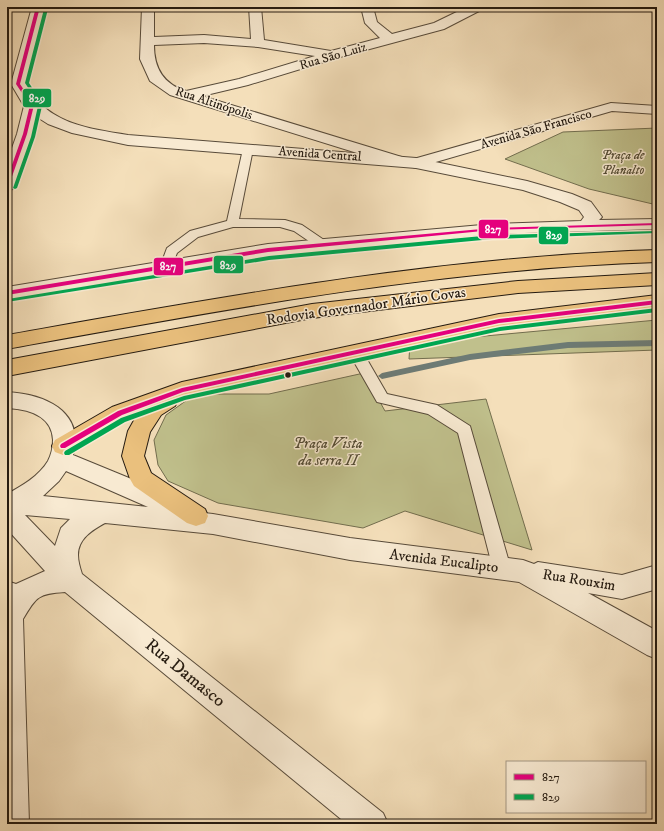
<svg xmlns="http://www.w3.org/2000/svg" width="664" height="831" font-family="'IM FELL DW Pica',serif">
<rect width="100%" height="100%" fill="#f4dfba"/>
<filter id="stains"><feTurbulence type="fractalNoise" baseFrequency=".005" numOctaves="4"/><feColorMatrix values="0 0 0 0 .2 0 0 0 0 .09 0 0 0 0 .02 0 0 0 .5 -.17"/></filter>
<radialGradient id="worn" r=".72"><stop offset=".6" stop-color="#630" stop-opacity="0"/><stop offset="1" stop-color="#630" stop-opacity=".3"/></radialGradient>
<!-- green -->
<g fill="#c0c08c" stroke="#726d4e">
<path d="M657 128V205L589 189 505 159 563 132Z"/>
<path d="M657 320V350L409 359 410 343Z"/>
<path d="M364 373 385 411 486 399 532 550 405 511 363 528 218 503 168 481 158 465 154 440 166 415 187 400 205 394H269Z"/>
</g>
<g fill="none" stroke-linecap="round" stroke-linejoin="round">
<!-- stream -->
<path fill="#6d7b75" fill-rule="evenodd" d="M657 340V346L568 348 470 360 382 379 378 376 382 373 470 354 568 342Z"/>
<defs>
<g id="service">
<path d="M248 146 253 149 239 219 285 220 302 225 327 242 329 245 327 248H319L294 231 280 227H233L198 237 177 253 170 270H162L160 267 167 248 190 231 227 221 243 149Z"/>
<path d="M356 348 361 349 387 394 437 405 470 426 511 569 508 574 502 577 496 574 493 569 458 433 428 414 377 402 349 353 351 349Z"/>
</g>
<g id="minor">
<path d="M142 7H154V37L204 35 251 39 249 7H261L264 40 331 51 380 38 365 23 361 7H373L377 22 392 34 434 23 467 7H483L481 10 444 29 340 57 248 85 202 96 405 158 407 161 405 164 399 166 170 95 150 81 140 59ZM204 43 258 47 315 56 239 79 186 91C163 84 154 68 154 45Z"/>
<path d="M611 103 657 106V114L612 111 422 166 416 168 410 166 408 163 410 160Z"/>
<path d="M7 392C43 394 85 410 73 455L185 501 188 508 187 511 213 514 350 538 523 560 534 564 538 562 622 575 657 565V589L622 599 588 593 657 631V659L647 655 519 582 350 560 213 534 105 523C92 530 78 539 78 555 78 561 80 568 82 574L383 813 388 824H347L65 592C38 594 37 596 23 619L29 824H7V581L16 584 45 571 7 529V494C22 486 39 476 48 461 51 455 53 447 53 440 52 415 27 409 7 408ZM66 471 148 507 43 496 59 481ZM25 515 70 519 61 528 55 546Z"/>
</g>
<path id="tertiary" d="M32 7H44L25 84C48 124 86 128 128 135L416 158 527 181 572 194 591 202 602 217 599 220 657 219V229L493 234 268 256 7 299V287L268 244 493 224 581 221 584 217 579 210 560 202 523 190 416 168 128 145 72 133 48 124 37 117 33 134 15 185 13 189 7 190V162L17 134 24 106 11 84Z"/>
<g id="primary">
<path d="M657 250V262C438 269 222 310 7 349V335C222 297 438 257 657 250Z"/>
<path d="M657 273V285L518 293 312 318 7 376V360L312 304 518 281Z"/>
<path d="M657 295V309L499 328 178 400 175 406 161 415 150 432 144 456 151 473 205 509 208 516 205 523 196 526 187 523 134 486 130 479 122 456 128 431 137 415 128 419 71 452 63 455 55 452 52 446 55 440 112 407 182 382 499 314Z"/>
</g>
</defs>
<!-- service casing -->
<use href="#service" stroke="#584b3a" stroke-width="2"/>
<!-- minor casing -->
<use href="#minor" stroke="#584b3a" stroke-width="2"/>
<!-- tertiary casing -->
<use href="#tertiary" stroke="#584b3a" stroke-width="2"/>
<!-- primary casing -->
<use href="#primary" stroke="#241a10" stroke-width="2"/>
<!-- service -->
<use href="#service" fill="#f8ead2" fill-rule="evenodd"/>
<!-- minor -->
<use href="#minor" fill="#f8ead2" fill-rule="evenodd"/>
<!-- tertiary -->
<use href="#tertiary" fill="#f8ead2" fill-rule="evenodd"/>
<!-- primary -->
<use href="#primary" fill="#eac07d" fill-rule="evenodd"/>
<defs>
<g id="bus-1">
<path d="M36 7H40L20 84 34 105 27 134 9 185 7 186V179L23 134 30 105 16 84Z"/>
<path d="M657 223V225L493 230 268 252 7 295V291L268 248 493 228Z"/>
<path d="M657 300V304L499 323 183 392 122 415 65 448H61L60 446 61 444 118 411 182 388 499 319Z"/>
</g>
<g id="bus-2">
<path d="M46 8 48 9 29 83 41 101 42 106 35 137 17 188 15 189 13 188 31 137 38 106 37 101 25 83 44 9Z"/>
<path d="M657 231V233L493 239 269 260 7 302V300L8 299 269 256 493 235Z"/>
<path d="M657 308V312L500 331 185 400 125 422 69 455H65L64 453 65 451 121 418 184 396 500 327Z"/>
</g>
</defs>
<!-- bus-1 casing -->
<use href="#bus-1" stroke="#f8ead2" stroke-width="3"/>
<!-- bus-2 casing -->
<use href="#bus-2" stroke="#f8ead2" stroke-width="3"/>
<!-- bus-1 -->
<use href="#bus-1" fill="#e5007d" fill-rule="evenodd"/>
<!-- bus-2 -->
<use href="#bus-2" fill="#00a651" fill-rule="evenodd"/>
</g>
<!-- markers -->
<circle fill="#241a10" stroke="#f8ead2" stroke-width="1.5" cx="288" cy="375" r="3.5"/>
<g text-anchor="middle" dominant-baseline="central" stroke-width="3" stroke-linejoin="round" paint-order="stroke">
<!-- far-street labels -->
<g font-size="13" fill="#241a10" stroke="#f8ead2">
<text transform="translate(333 56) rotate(-16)">Rua São Luiz</text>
<text transform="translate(214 103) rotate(18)">Rua Altinópolis</text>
<text transform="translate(536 129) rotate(-16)">Avenida São Francisco</text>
<text transform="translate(320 154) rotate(4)">Avenida Central</text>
</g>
<!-- far-park labels -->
<g font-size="13" font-style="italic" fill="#534c35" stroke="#f8ead2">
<text x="623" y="155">Praça de<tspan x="623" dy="15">Planalto</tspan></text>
</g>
<!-- street labels -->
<g font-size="15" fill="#241a10" stroke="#f8ead2">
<text transform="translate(366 306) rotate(-8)">Rodovia Governador Mário Covas</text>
<text transform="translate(444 561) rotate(7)">Avenida Eucalipto</text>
<text transform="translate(579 580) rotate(9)">Rua Rouxim</text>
</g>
<!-- park labels -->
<g font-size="15" font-style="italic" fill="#534c35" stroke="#f8ead2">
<text x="328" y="443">Praça Vista<tspan x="328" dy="17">da serra II</tspan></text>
</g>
<!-- near-street labels -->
<g font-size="18" fill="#241a10" stroke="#f8ead2">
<text transform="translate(185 673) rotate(39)">Rua Damasco</text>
</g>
</g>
<g stroke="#f8ead2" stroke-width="1.5">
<rect x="22" y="88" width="30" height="20" rx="4" fill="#00a651"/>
<rect x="478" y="219" width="31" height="20" rx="4" fill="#e5007d"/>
<rect x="538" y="226" width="31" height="19" rx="4" fill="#00a651"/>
<rect x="213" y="255" width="31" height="19" rx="4" fill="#00a651"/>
<rect x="153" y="257" width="31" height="19" rx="4" fill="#e5007d"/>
</g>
<g font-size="11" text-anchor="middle" font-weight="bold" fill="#fff">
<text x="37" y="102">829</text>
<text x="493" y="233">827</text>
<text x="554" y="239">829</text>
<text x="228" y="269">829</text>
<text x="168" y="270">827</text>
</g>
<!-- margin -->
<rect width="664" height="831" fill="none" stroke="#f4dfba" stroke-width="24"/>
<rect x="8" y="8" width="648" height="815" fill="none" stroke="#241a10" stroke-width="2"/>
<rect x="12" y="12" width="640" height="807" fill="none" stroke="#241a10"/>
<!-- legend -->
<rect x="506" y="761" width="140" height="52" fill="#f8ead2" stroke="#a39784"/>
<rect x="514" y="774" width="20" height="6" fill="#e5007d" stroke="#a39784"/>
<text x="542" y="781" font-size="12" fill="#241a10">827</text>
<rect x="514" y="794" width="20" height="6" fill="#00a651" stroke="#a39784"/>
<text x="542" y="801" font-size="12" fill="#241a10">829</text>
<rect width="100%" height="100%" filter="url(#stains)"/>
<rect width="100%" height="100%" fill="url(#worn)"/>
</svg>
